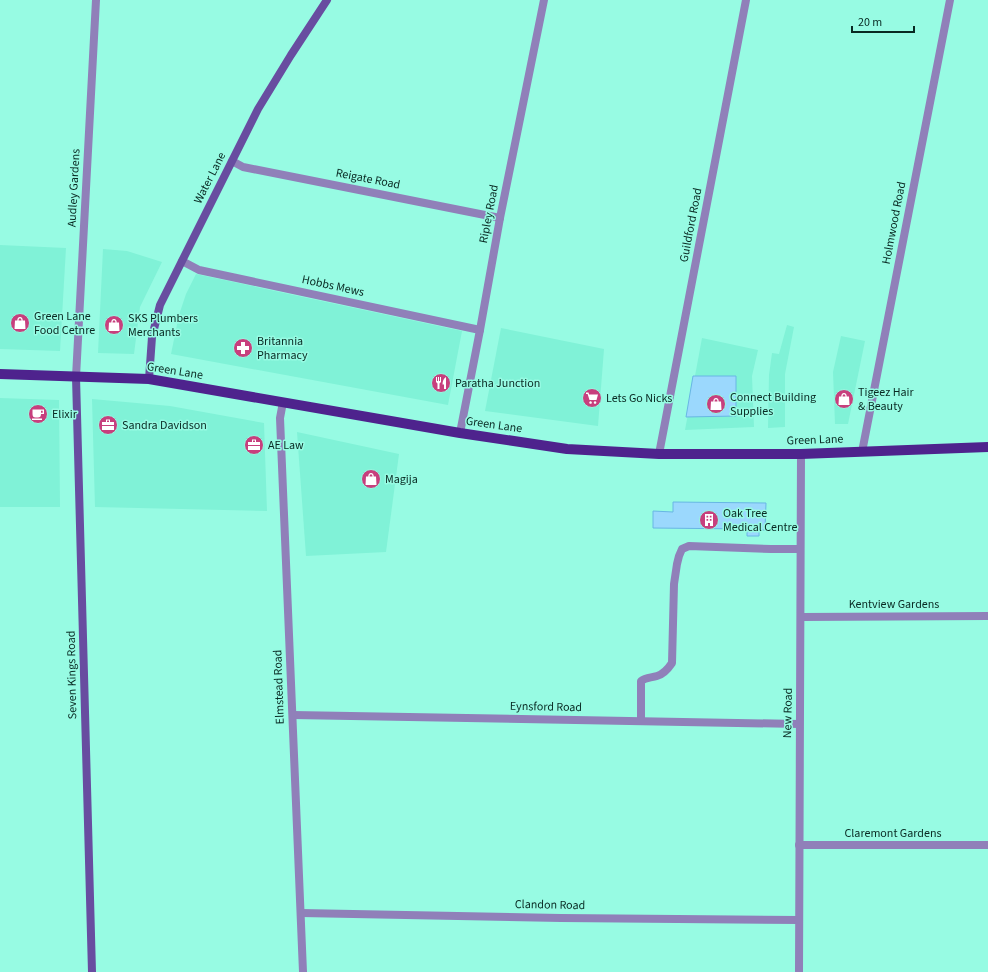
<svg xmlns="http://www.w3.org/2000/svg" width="988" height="972" font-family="'Source Sans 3',sans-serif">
<rect width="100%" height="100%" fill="#97fbe3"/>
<!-- built -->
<g fill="#80f2d7">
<path d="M0 245 66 248 60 351 0 349Z"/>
<path d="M103 249 127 251 162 262 140 307 134 354 98 353Z"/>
<path d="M196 274 462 331 448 405 171 354 179 315 186 294Z"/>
<path d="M787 325 794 327 785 374V427L768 428 769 375 772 353 779 354Z"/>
<path d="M501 328 604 349 598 426 485 411Z"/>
<path d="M841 336 865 341 848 424H835L833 372Z"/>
<path d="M702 338 758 350 752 376 754 427 685 430Z"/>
<path d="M0 398 59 400 60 507H0Z"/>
<path d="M92 399 170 406 264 423 267 511 95 507Z"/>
<path d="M297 432 399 454 386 552 306 556Z"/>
</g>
<!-- building -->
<g fill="#9bd8fd" stroke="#68b6e4">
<path d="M693 376H736V416L686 417Z"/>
<path d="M673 502 766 503 765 530H759V536H747V529L653 528V511L673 512Z"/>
</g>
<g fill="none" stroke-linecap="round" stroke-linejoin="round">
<!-- lane -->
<g stroke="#9080b9" stroke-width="8">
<path d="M182 261 199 270 480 330"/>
<path d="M641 720V681C646 677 651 678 657 676 664 674 668 669 672 663L674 584 677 564 679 556 682 549 689 546 771 549H800"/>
</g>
<!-- street -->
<g stroke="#9080b9" stroke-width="8">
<path d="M232 161 243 167 500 218"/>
<path d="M76 377 96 0"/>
<path d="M283 402 280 418 303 972"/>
<path d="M460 433 480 330 500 218 544 0"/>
<path d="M862 452 950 0"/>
<path d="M659 454 746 0"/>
<path d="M801 617 988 616"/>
<path d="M293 715 799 724"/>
<path d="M799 845H988"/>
<path d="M301 913 561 918 799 920"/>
<path d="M799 972 801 454"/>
</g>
<!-- secondary -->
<g stroke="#684da0" stroke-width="8">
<path d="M76 377 92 972"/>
<path d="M149 379 152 337 160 305 258 109 291 55 327 0"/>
</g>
<!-- primary -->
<path stroke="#4e238d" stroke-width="10" d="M0 374 149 379 460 433 567 449 659 454H801L988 447"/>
</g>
<!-- icons -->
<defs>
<symbol id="shop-disc" viewBox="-11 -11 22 22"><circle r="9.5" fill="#c73f7d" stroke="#97fbe3"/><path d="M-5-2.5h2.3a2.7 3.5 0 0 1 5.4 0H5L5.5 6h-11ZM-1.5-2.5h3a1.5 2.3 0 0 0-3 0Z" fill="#fff"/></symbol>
<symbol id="pharmacy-disc" viewBox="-11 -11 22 22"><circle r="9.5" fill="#c73f7d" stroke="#97fbe3"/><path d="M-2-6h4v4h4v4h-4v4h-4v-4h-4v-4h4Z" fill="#fff"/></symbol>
<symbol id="restaurant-disc" viewBox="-11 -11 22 22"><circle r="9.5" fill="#c73f7d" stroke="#97fbe3"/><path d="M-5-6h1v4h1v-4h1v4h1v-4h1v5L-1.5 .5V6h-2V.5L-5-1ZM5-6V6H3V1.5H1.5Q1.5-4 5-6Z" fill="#fff"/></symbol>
<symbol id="supermarket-disc" viewBox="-11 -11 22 22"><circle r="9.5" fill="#c73f7d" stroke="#97fbe3"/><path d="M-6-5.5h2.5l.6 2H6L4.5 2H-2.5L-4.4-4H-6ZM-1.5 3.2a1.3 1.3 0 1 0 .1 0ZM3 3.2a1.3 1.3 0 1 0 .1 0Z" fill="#fff"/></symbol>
<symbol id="cafe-disc" viewBox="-11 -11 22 22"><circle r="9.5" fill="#c73f7d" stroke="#97fbe3"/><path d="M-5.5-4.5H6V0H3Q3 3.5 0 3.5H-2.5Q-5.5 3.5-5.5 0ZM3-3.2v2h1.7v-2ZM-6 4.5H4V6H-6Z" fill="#fff"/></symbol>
<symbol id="office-disc" viewBox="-11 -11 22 22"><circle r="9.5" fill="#c73f7d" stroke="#97fbe3"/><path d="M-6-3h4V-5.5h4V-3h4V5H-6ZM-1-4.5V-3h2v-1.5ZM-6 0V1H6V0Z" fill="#fff"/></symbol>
<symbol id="building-disc" viewBox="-11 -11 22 22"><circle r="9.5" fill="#c73f7d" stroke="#97fbe3"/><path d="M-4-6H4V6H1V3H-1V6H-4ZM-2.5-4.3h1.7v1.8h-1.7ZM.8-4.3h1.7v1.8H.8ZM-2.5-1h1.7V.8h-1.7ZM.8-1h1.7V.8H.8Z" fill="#fff"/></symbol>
</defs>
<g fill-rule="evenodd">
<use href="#shop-disc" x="9" y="312" width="22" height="22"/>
<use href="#shop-disc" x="103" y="314" width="22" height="22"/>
<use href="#pharmacy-disc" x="232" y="337" width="22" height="22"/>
<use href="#restaurant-disc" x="430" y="372" width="22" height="22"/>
<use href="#supermarket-disc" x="581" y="387" width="22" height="22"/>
<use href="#shop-disc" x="833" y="388" width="22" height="22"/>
<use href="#shop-disc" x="705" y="393" width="22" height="22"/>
<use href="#cafe-disc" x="27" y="403" width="22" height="22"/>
<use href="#office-disc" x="97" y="414" width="22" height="22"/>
<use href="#office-disc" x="243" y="434" width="22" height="22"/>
<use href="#shop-disc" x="360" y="468" width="22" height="22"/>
<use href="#building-disc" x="698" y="509" width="22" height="22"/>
</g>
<g text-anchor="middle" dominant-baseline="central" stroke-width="3" stroke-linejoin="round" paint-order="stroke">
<!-- street labels -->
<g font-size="12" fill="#082922" stroke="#97fbe3">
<text transform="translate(210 178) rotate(-63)">Water Lane</text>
<text transform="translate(368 179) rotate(11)">Reigate Road</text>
<text transform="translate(74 188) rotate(-87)">Audley Gardens</text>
<text transform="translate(489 214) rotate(-79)">Ripley Road</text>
<text transform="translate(894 223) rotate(-79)">Holmwood Road</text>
<text transform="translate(691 225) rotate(-79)">Guildford Road</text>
<text transform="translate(333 286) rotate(12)">Hobbs Mews</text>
<text transform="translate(175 371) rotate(9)">Green Lane</text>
<text transform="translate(494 425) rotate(8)">Green Lane</text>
<text transform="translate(815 440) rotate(-2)">Green Lane</text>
<text x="894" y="604">Kentview Gardens</text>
<text transform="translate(72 675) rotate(-91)">Seven Kings Road</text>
<text transform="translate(279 687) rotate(-92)">Elmstead Road</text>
<text transform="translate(546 707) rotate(1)">Eynsford Road</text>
<text transform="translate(788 713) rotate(-89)">New Road</text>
<text x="893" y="833">Claremont Gardens</text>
<text transform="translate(550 905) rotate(1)">Clandon Road</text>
</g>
<!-- poi labels -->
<g font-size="12" fill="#082922" stroke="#97fbe3" text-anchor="start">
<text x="34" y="316">Green Lane<tspan x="34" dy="14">Food Cetnre</tspan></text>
<text x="128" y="318">SKS Plumbers<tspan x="128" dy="14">Merchants</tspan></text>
<text x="257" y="341">Britannia<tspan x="257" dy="14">Pharmacy</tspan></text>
<text x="455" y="383">Paratha Junction</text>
<text x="858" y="392">Tigeez Hair<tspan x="858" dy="14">&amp; Beauty</tspan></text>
<text x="730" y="397">Connect Building<tspan x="730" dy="14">Supplies</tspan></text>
<text x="606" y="398">Lets Go Nicks</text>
<text x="52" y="414">Elixir</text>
<text x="122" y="425">Sandra Davidson</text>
<text x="268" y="445">AE Law</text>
<text x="385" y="479">Magija</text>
<text x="723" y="513">Oak Tree<tspan x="723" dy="14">Medical Centre</tspan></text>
</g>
</g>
<!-- scale -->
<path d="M852 26v6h62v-6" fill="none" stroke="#082922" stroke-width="2"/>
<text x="858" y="26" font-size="12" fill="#082922" stroke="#97fbe3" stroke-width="3" paint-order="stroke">20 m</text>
</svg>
